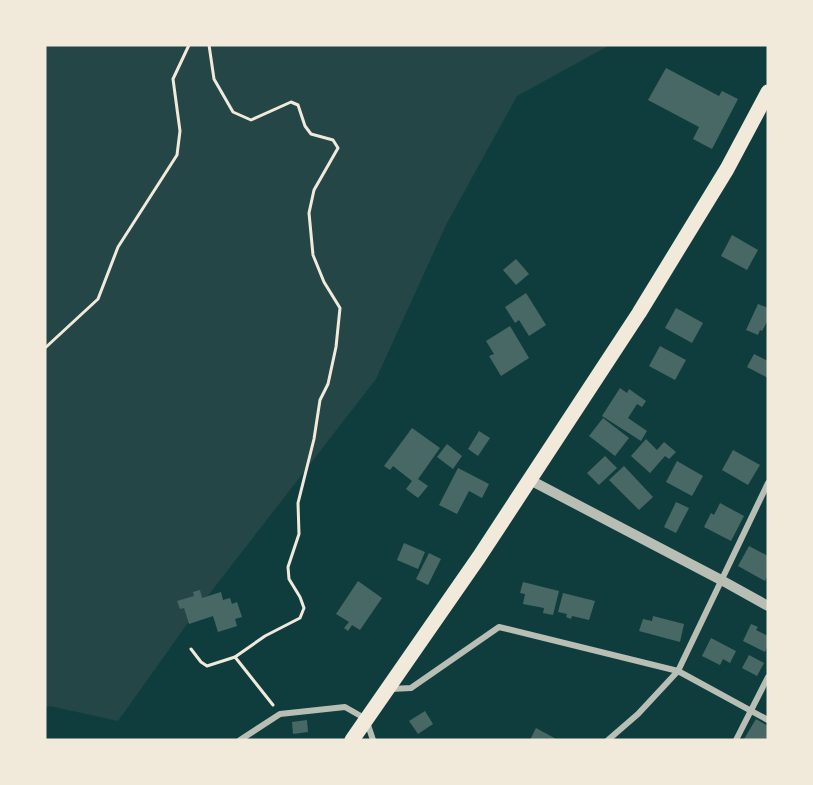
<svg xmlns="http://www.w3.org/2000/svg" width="813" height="785" font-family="Rubik,sans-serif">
<rect width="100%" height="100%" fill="#0f3d3e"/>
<!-- green -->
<path fill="#244646" d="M45 45H610L517 96 447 223 376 379 200 606 118 721 50 706 45 708Z"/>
<!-- building -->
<g fill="#486865">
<path d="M666 68 719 96 722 91 738 99 712 149 693 139 699 127 648 100Z"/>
<path d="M732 235 758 250 747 270 721 256Z"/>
<path d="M516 259 529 274 516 285 503 270Z"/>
<path d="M526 293 546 325 529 336 519 320 515 323 505 307Z"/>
<path d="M758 304 768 308V322H767L762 331 760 330 758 335 746 330Z"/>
<path d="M676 308 703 323 692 343 665 328Z"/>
<path d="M510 326 529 358 501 376 489 356 494 354 486 341Z"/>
<path d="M660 346 686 360 675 380 649 366Z"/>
<path d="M754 354 768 361V378L747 367Z"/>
<path d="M620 388 627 393 629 389 646 401 642 407 637 404 628 418 647 431 641 441 602 416Z"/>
<path d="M603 418 629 438 615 456 589 436Z"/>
<path d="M412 428 440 448 418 479 428 486 418 498 406 489 412 481 393 466 390 470 384 466Z"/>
<path d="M479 431 490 438 478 456 468 449Z"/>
<path d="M646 439 657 450 664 442 676 452 669 459 665 456 650 473 631 456Z"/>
<path d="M447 444 462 456 453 469 437 457Z"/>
<path d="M733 450 760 465 748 485 722 470Z"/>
<path d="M605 456 617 468 599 485 587 473Z"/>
<path d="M677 461 703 476 692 496 666 482Z"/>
<path d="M624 466 653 497 639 510 609 480Z"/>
<path d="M458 468 489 484 482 498 469 491 457 514 439 505Z"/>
<path d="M676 502 689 508 676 533 664 527Z"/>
<path d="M720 503 744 516 731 541 704 527 711 513 714 515Z"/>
<path d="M404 543 425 552 418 569 397 560Z"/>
<path d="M749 546 768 556V575L765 581 738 566Z"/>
<path d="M429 553 441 559 428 585 416 579Z"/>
<path d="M358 581 382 598 360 630 352 625 348 631 344 628 349 622 336 614Z"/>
<path d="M523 582 559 591 553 615 543 613 544 608 523 604 525 594 520 593Z"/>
<path d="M200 590 202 598 221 592 223 600 230 598 232 604 237 602 242 617 235 619 237 626 218 632 213 616 189 624 184 608 180 609 177 601 194 596 193 592Z"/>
<path d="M563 593 595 601 589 620 572 616 571 619 566 617 567 614 558 612Z"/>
<path d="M653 616 684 624 680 642 639 631 643 619 652 621Z"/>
<path d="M751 624 758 627 756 630 768 636V645L765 652 743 641Z"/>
<path d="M711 638 736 651 730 663 723 659 720 665 702 656Z"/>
<path d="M749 655 764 663 757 676 742 668Z"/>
<path d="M425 711 433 724 418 734 409 721Z"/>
<path d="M756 719 768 726V740L744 739Z"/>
<path d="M307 720 308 732 293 734 292 722Z"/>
<path d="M536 728 558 740H530Z"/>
</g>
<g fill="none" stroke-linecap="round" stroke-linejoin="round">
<!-- path -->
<g stroke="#f1e9da" stroke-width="3">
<path d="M45 348 98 299 118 247 177 155 180 131 173 79 189 45"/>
<path d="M191 649 201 662 207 666 235 657 265 636 300 618 304 608 300 597 289 579 288 567 299 534 298 503 314 439 320 400 328 384 336 347 340 308 324 282 313 255 309 213 314 190 338 148 333 140 311 134 305 126 298 105 291 102 251 120 233 112 214 79 209 45"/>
<path d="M235 657 273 705"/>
</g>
<!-- minor -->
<g stroke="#b8beb3" stroke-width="6">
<path d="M391 689 411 688 499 627 678 671 768 720"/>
<path d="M240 740 280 714 345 707 366 719 373 740"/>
<path d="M608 740 638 714 678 671 768 483"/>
<path d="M736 740 768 677"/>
</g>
<!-- tertiary -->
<path stroke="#b8beb3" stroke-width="10" d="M530 480 723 581 768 606"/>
<!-- primary -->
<path stroke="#f1e9da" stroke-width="15" d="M352 740 479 557 639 313 727 169 768 92"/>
</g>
<!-- border -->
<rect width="813" height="785" fill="none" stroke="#f1e9da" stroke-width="93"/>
</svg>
